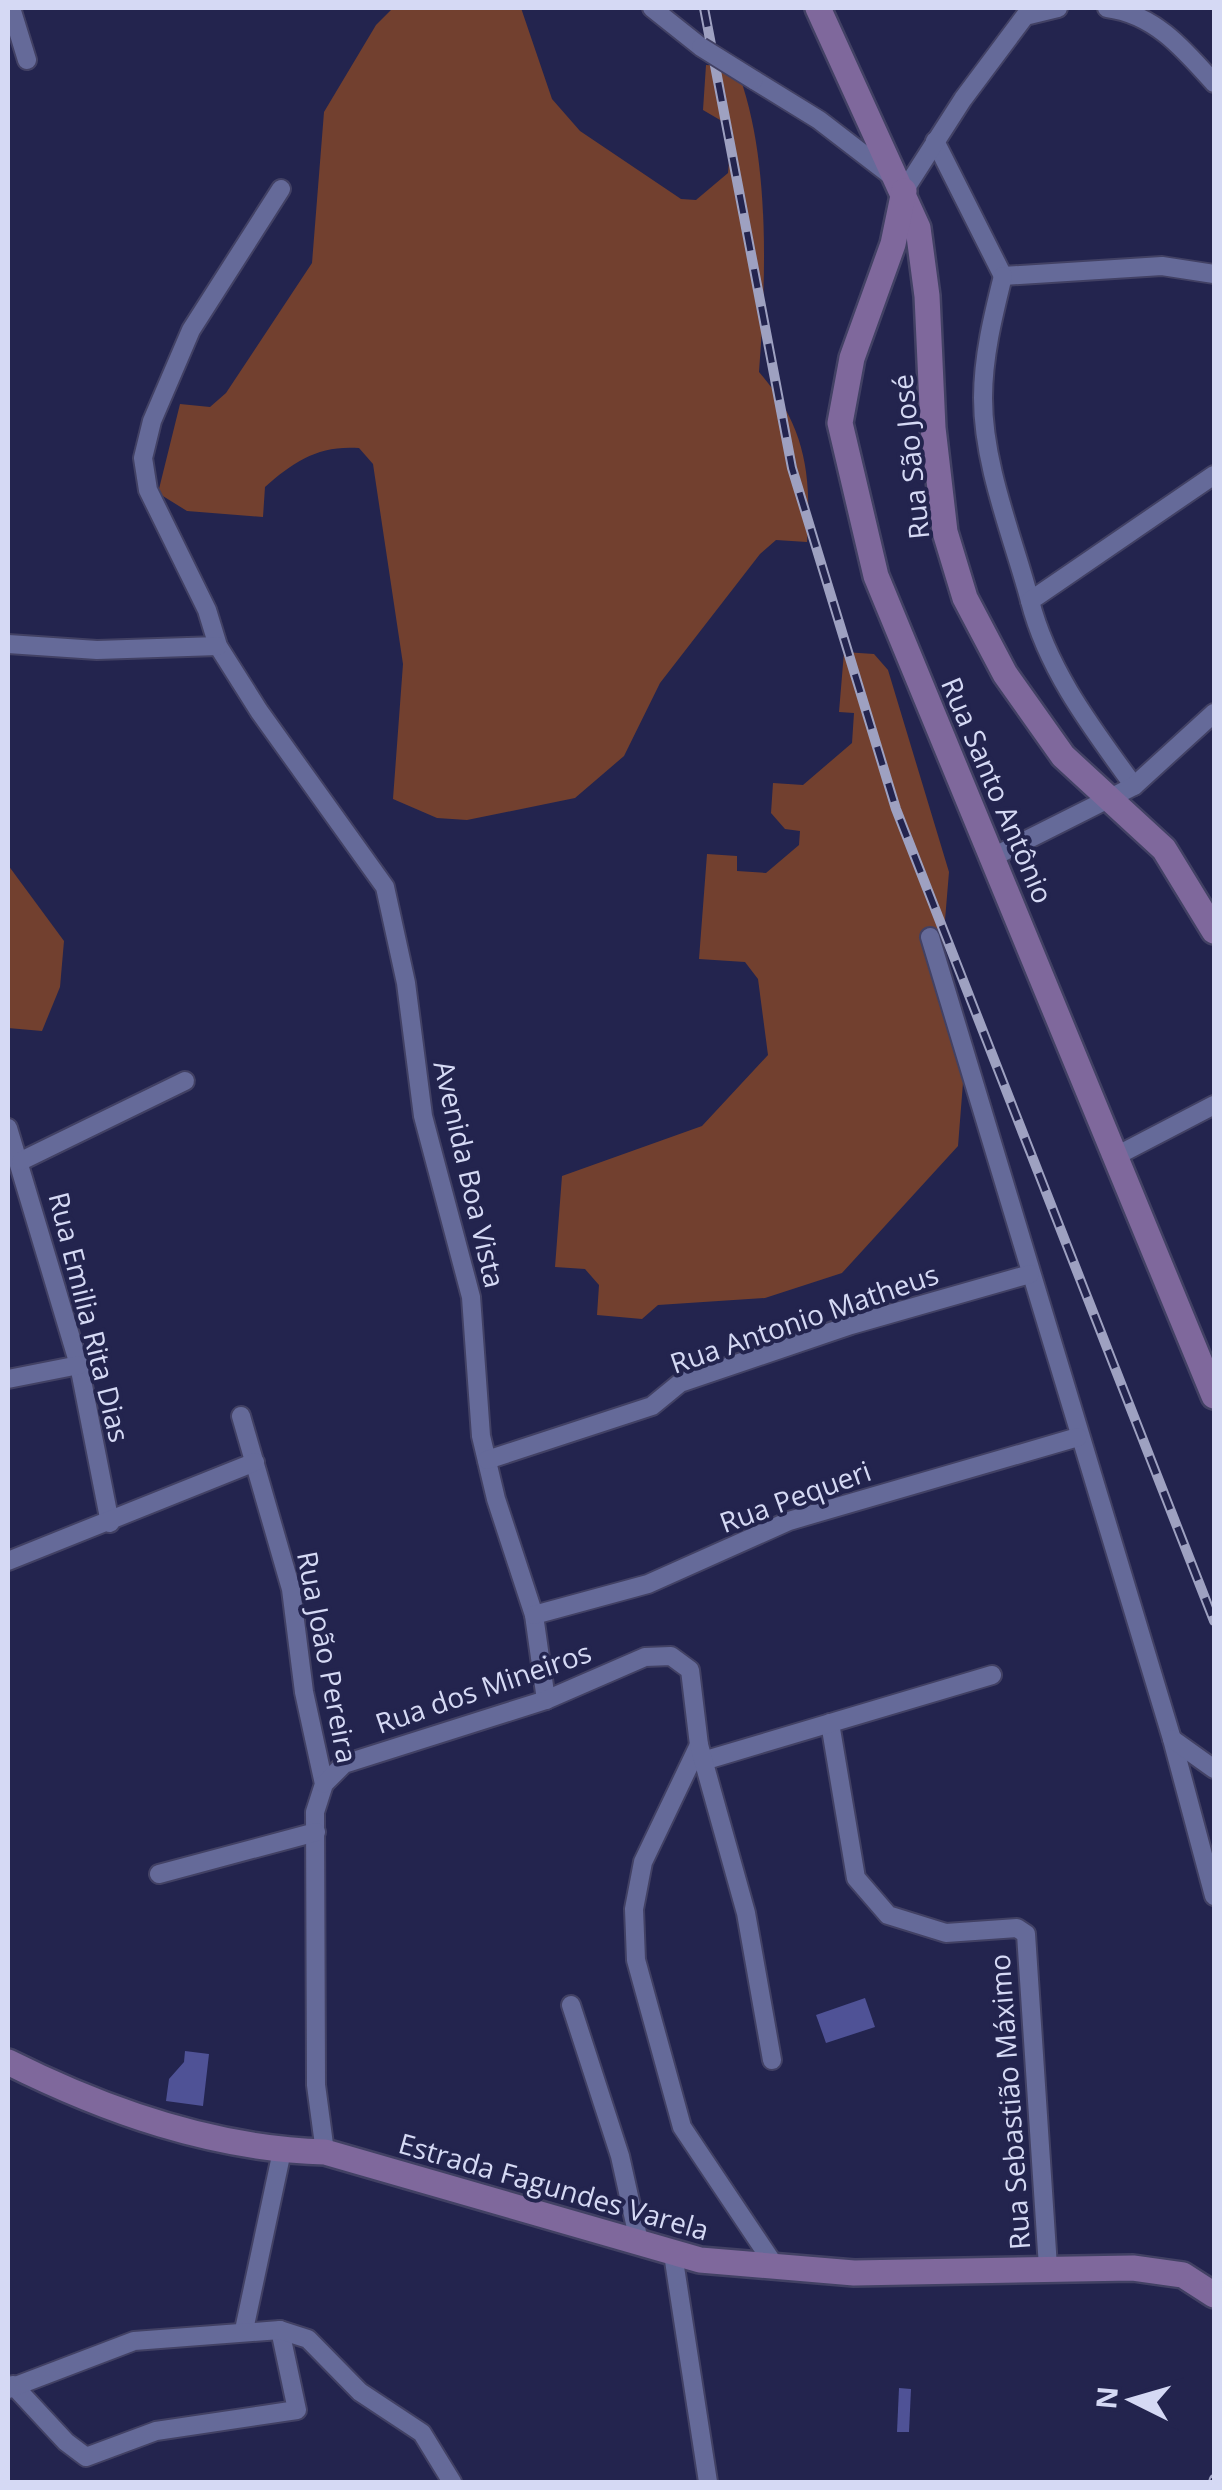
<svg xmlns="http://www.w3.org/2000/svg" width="1222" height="2490" font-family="'Open Sans',sans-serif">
<rect width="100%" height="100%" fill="#23244e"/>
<!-- green -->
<g fill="#72402f">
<path d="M393 8H521L552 99 580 131 681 199 696 200 728 173 732 127 703 110 706 65 736 67C771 154 766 279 759 372 805 425 812 474 807 542L776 540 760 554 660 683 624 756 575 798 467 820 437 818 393 799 403 664 373 464 359 448C319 445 294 461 265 487L263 517 187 511 158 493 180 404 210 407 226 393 312 263 324 112 376 25Z"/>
<path d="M844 652 874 654 888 670 949 872 939 992 964 1070 958 1146 842 1273 765 1298 658 1305 642 1319 597 1315 599 1285 585 1269 555 1267 562 1176 702 1126 768 1055 758 979 745 962 699 959 707 854 737 856V871L766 873 799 845 800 831 785 829 771 813 773 783 803 785 852 743 854 713 839 712Z"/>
<path d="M8 865 64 941 60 987 42 1031 8 1028Z"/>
</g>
<!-- building -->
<g fill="#4f5296">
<path d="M865 1998 875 2027 826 2043 816 2015Z"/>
<path d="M185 2051 209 2054 203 2106 166 2101 169 2079 184 2062Z"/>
<path d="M899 2388 911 2389 909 2432H897Z"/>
</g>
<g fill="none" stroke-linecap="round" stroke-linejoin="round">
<defs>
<g id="street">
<path d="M11 8 27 60"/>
<path d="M652 8 701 47"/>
<path d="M1107 8C1154 14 1183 48 1214 83"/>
<path d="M754 80 819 120 893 177"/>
<path d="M935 141 1003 276 1162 266 1214 274"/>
<path d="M281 189 191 330 152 421 143 458 148 490 207 610 218 646 259 711 385 887 406 983 423 1116 471 1297 481 1436 496 1499 534 1615 546 1700"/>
<path d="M904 191 963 99 1025 16 1058 8"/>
<path d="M1003 276C993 316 983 357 983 398 983 466 1013 537 1030 601"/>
<path d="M8 644 97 650 218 646"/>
<path d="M1134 786C1092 728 1048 671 1030 601L1214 475"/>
<path d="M993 857 1134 786 1214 713"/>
<path d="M930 937 1172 1739 1214 1896"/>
<path d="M8 1128 79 1365 110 1523"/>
<path d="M1118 1155 1214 1105"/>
<path d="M21 1161 185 1081"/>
<path d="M8 1379 79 1365"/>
<path d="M241 1416 291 1589 304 1692 324 1784 315 1812 316 2085 325 2152"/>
<path d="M487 1460 652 1406 680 1383 851 1325 1030 1274"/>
<path d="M8 1561 255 1462"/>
<path d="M534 1615 648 1584 789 1521 1078 1437"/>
<path d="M830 1723 856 1878 888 1915 946 1933 1017 1928 1026 1934 1048 2267"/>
<path d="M1172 1739 1214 1769"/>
<path d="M699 1745 643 1862 634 1909 636 1960 682 2127 777 2269"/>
<path d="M703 1761 992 1675"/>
<path d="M324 1784 344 1764 546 1700 645 1657 671 1656 690 1670 699 1745 746 1913 772 2060"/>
<path d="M159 1874 316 1832"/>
<path d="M571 2005 620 2156 640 2246"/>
<path d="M673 2254 708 2482"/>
<path d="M244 2330 282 2151"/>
<path d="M13 2385 66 2442 86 2457 156 2431 297 2410 280 2330"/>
<path d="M8 2389 134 2341 280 2330 308 2339 360 2392 422 2433 452 2482"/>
</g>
<g id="secondary">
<path d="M818 8 918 228 927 296 933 428 945 532 965 598 1005 674 1063 756 1164 849 1214 931"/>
<path d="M904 191 893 244 852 358 840 423 876 576 1214 1396"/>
<path d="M8 2062C106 2111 213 2149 325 2152L700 2260 854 2273 1133 2268 1183 2275 1214 2295"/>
</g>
</defs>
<!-- street casing -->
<use href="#street" stroke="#424164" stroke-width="22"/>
<!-- secondary casing -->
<use href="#secondary" stroke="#424164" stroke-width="30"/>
<!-- street -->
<use href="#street" stroke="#656a99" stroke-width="18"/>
<!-- secondary -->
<use href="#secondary" stroke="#7f689c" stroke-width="25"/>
<defs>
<g id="rail">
<path d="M704 8 792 468 896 809 1214 1621"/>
<path d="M1213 2482 1214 2479"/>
</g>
</defs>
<!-- rail casing -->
<use href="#rail" stroke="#9ea1c1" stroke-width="10"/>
<!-- rail -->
<use href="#rail" stroke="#23244e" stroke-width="6" stroke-dasharray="19" stroke-linecap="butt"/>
<defs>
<path id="street-bridge" d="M701 47 754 80"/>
</defs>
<!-- street-bridge casing -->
<use href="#street-bridge" stroke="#424164" stroke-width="22" stroke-linecap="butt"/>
<!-- street-bridge -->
<use href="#street-bridge" stroke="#656a99" stroke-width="18"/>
</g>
<g text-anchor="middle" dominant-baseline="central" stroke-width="8" stroke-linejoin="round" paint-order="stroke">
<!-- street labels -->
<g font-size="28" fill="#d5d9f4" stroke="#23244e">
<text transform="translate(910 457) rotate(-96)">Rua São José</text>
<text transform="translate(998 790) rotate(67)">Rua Santo Antônio</text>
<text transform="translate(470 1174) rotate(77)">Avenida Boa Vista</text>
<text transform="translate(90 1317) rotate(76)">Rua Emilia Rita Dias</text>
<text transform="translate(804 1318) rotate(-19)">Rua Antonio Matheus</text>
<text transform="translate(795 1496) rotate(-20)">Rua Pequeri</text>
<text transform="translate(328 1657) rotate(79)">Rua João Pereira</text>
<text transform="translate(483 1687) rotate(-19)">Rua dos Mineiros</text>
<text transform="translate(1009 2102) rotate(-94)">Rua Sebastião Máximo</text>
<text transform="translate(554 2186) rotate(16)">Estrada Fagundes Varela</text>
</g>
</g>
<!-- border -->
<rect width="1222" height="2490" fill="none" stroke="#d5d9f4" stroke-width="20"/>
<!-- north arrow -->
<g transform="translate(1132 2400) rotate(275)" stroke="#23244e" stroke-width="8" paint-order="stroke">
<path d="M0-8L18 38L0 25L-18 38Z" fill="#d5d9f4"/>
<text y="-15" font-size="28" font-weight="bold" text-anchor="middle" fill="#d5d9f4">N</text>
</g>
</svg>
